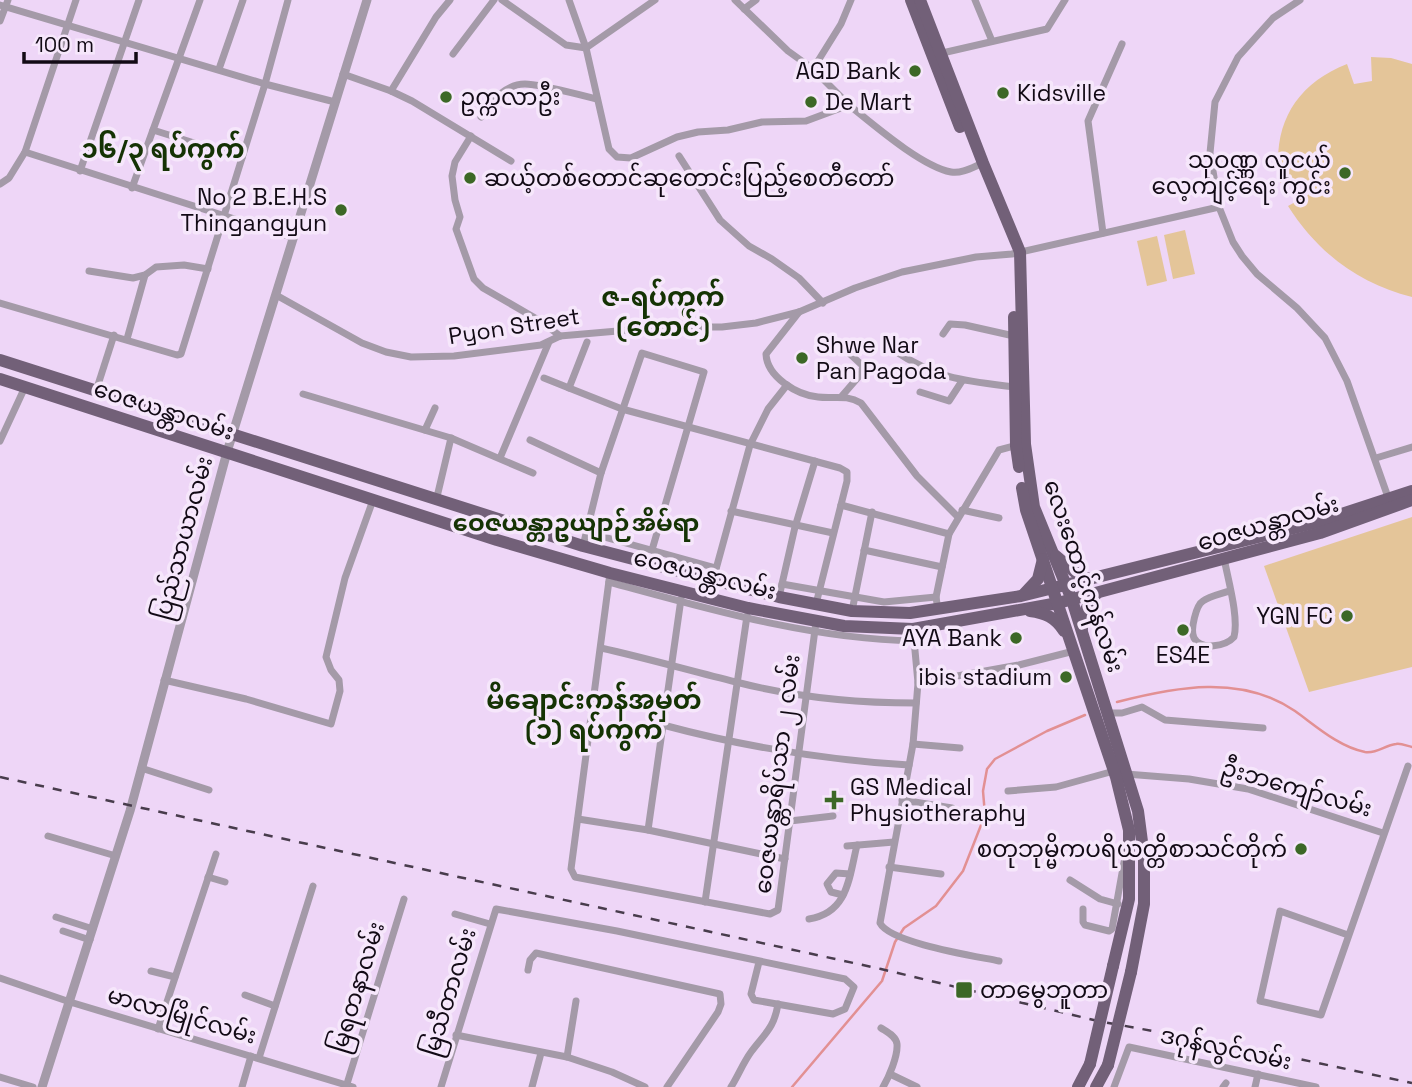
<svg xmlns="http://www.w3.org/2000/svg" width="1412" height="1087" font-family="'Space Grotesk','Noto Sans Myanmar',sans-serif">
<rect width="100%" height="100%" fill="#eed6f7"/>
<!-- green -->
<g fill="#e4c599">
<path d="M1371 57 1391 58 1412 64V297C1359 284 1317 252 1288 206L1308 195 1301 180 1280 183C1271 127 1294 85 1347 64L1354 84 1372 81Z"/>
<path d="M1185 230 1195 274 1173 279 1164 235Z"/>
<path d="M1157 236 1167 281 1147 286 1137 241Z"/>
<path d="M1412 517V667L1309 692 1264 566Z"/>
</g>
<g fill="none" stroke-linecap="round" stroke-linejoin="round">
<!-- stream -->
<g stroke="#e29093" stroke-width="2.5">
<path d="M1117 702C1175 687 1241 674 1295 711 1316 726 1339 747 1365 752 1377 754 1385 745 1396 744 1401 743 1407 746 1412 747"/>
<path d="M792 1087 882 981 895 942 904 928 936 906 963 871 985 815 983 791 987 769 995 759 1047 731 1085 715"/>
</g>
<!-- minor -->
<g stroke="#a49aa8" stroke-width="7">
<path d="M502 0 566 45 586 48 655 0"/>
<path d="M569 0 586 48 609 149 617 157 631 158 677 137 698 132 728 130 762 122 806 121 849 105C874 125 921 166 951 172 962 174 973 167 983 163"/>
<path d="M735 0 788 51 813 69 849 105"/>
<path d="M975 0 992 41"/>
<path d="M1300 0 1273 18 1238 57 1215 102 1210 153 1219 207 1233 242 1242 256 1257 274 1297 308 1325 338 1347 381 1389 500"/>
<path d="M0 5 265 84 335 102"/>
<path d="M744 9 756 0"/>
<path d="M0 21 8 0"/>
<path d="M453 54 494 0"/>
<path d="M938 54 1047 29 1065 0"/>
<path d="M219 69 243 0"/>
<path d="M813 69 841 24 851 0"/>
<path d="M343 74 391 91 412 101 511 161"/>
<path d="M391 91 436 17 450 0"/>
<path d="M481 117C489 102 506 84 525 84 541 84 579 95 597 99"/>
<path d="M153 130 242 158"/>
<path d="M471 136 455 162 452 176 455 200 460 217 456 229 474 279 483 288 542 322 560 336"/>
<path d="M25 152 294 238"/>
<path d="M679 156 720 220 749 246 772 259 799 278 823 303"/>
<path d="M80 171 139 0"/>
<path d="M0 184 9 178 25 152 76 0"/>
<path d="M132 188 200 0"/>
<path d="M1103 233 1088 121 1122 44"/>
<path d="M89 271 133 278 145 275 156 267 184 265 208 269"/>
<path d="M276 295 362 343 386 352 411 357 454 356 541 345 560 336 664 327H722L756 323 799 312 855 288 902 272 976 257 1012 254 1219 207"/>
<path d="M0 303 177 355 181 354 265 84 288 0"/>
<path d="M799 312 766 354C767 377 797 395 818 397 834 399 846 394 861 403L917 476 958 517"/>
<path d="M943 334 950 324 965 325 1014 336"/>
<path d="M127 339 145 275"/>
<path d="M840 345 863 366 861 374 841 397"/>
<path d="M895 351C937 379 965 381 1014 387"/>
<path d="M544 378 569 388 587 342"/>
<path d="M569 388 622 409 840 468 847 472V481L816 604"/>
<path d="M96 391 114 335"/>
<path d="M920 392 949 401 962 381"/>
<path d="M303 394 451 438 533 473"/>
<path d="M425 430 435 408"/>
<path d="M530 440 601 473"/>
<path d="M0 441 25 387"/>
<path d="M500 458 549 342"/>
<path d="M1376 458 1412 447"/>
<path d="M436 501 451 438"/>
<path d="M841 505 949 534"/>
<path d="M962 510 999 518"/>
<path d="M731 511 833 533"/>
<path d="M586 532 716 568"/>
<path d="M583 546 601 473 642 353 704 372 652 550"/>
<path d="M864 550 942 567"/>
<path d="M1224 558C1228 580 1239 617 1234 637 1226 646 1201 651 1194 638 1190 630 1196 605 1203 601 1210 596 1221 594 1229 591"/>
<path d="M610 573 571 869 575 877 770 914 778 910 816 622"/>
<path d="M713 580 750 445 768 409 787 385"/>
<path d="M609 582C709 609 810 639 914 641"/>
<path d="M782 584 884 602 936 597"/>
<path d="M779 597 795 527 815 461"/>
<path d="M938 610 936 597 949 534 999 450 1018 445"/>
<path d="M852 611 872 512"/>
<path d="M913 629 918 683 913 744 880 923C890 943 975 956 999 961"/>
<path d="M601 648C646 658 691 671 736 682 794 697 857 703 916 703"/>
<path d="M164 680 246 699 331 724 340 691 339 680 331 670 326 657 345 578 373 500"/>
<path d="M918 683 1019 665 1074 651"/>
<path d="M1108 713H1122L1142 707 1165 720 1263 728"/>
<path d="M663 725C745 747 824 760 909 765"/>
<path d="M913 744 960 748"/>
<path d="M141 768 209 790"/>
<path d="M1126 774 1189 779 1248 789 1383 833"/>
<path d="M1008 791 1056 787 1114 771"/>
<path d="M902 800 952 808"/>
<path d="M578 819 648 830 785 859"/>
<path d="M790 821 833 816"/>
<path d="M648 830 681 599"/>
<path d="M48 836 116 856"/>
<path d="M847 846 894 842"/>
<path d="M889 867 941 874"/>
<path d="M208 877 225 882"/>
<path d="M1070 880 1100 899 1118 904"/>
<path d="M843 895 831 892 827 884 836 873 850 874"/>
<path d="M705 902 747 616"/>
<path d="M1083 909V922L1085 925 1109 931 1112 929 1124 862"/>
<path d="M455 914 490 924"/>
<path d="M56 917 93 929"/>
<path d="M809 919C848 913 849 878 857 845"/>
<path d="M63 931 90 940"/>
<path d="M1348 935 1280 911 1260 1001 1321 1015 1408 766"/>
<path d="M528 970 530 960 536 953 720 994 721 1004 718 1012 667 1087"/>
<path d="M151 971 175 977"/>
<path d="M0 978 70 1002 353 1087"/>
<path d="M245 995 275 1006"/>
<path d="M881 1028C887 1032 896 1036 897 1044 898 1056 889 1077 883 1087"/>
<path d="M158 1029 216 854"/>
<path d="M456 1035 567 1057 612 1072 645 1087"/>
<path d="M567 1057 576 1001"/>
<path d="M259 1058 313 886"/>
<path d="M890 1074 917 1087"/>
<path d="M0 1077 33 1087"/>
<path d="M242 1087 251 1056"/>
<path d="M346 1087 404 899"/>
<path d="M441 1087 496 909 617 931 845 979 854 987 845 1009 833 1014 754 1000 751 994 759 962"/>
<path d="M532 1087 541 1053"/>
<path d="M731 1087C738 1076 743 1063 751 1052 764 1034 774 1029 778 1004"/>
<path d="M1114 1087 1129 1047 1316 1087"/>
<path d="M1223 1087 1226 1083"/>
<path d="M1255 1087 1258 1074"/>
</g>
<!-- tertiary -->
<path stroke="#a49aa8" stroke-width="9" d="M42 1087 130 811 227 452 367 0"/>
<!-- primary -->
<g stroke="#726078" stroke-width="12">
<path d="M911 0 960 127"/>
<path d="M920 0 983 163 1020 252 1025 444 1034 507 1072 600 1138 811 1144 857V904L1131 972"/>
<path d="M1014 317 1016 446 1019 467"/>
<path d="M0 360 583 546 779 597 852 611 910 613 1021 596 1314 523 1412 491"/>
<path d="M0 379 497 540 610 573 748 608 844 626 913 629 1058 603 1320 533 1412 500"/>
<path d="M1022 488 1026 510 1116 777 1129 830V899L1113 966"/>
<path d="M1056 556 1077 574 1089 579"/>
<path d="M1024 594 1038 579 1043 559"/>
<path d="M1030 611C1045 613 1055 617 1064 631"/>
<path d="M1082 629C1082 614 1088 604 1097 593"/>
<path d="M1078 1087 1090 1064"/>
<path d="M1096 1087 1108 1065"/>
</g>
<!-- rail -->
<path stroke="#483c4c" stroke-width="2.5" stroke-dasharray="9 9" stroke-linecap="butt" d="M0 777 881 969 1098 1021 1257 1050 1412 1083"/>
<!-- primary-bridge -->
<g stroke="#726078" stroke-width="12">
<path d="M1090 1064 1113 966"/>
<path d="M1108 1065 1131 972"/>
</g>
</g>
<!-- markers -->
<g fill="#3c6826" stroke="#f6e7fb" stroke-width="2.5">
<circle cx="915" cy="71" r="7"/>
<circle cx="1003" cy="93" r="7"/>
<circle cx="446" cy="97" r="7"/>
<circle cx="811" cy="102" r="7"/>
<circle cx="1345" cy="173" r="7"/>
<circle cx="470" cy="178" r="7"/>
<circle cx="341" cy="210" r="7"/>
<circle cx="802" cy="358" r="7"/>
<circle cx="1347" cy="616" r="7"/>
<circle cx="1183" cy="630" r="7"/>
<circle cx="1016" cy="638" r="7"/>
<circle cx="1066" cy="677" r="7"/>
<path d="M830.5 789.5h7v7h7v7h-7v7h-7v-7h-7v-7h7z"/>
<circle cx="1301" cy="849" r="7"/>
<rect x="955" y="981" width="18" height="18" rx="3.5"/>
</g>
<g text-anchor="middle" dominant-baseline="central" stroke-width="7" stroke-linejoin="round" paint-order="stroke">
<!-- poi labels -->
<g font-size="23" fill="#120a15" stroke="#f6e7fb" text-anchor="end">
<text x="901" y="71">AGD Bank</text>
<text x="1017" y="93" text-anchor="start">Kidsville</text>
<text x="460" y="97" text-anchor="start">ဥက္ကလာဦး</text>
<text x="825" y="102" text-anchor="start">De Mart</text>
<text x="1331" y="160">သုဝဏ္ဏ လူငယ်<tspan x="1331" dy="26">လေ့ကျင့်ရေး ကွင်း</tspan></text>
<text x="484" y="178" text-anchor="start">ဆယ့်တစ်တောင်ဆုတောင်းပြည့်စေတီတော်</text>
<text x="327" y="197">No 2 B.E.H.S<tspan x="327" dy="26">Thingangyun</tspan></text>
<text x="816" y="345" text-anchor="start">Shwe Nar<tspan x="816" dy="26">Pan Pagoda</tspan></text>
<text x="1333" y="616">YGN FC</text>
<text x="1002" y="638">AYA Bank</text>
<text x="1183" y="655" text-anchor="middle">ES4E</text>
<text x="1052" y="677">ibis stadium</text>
<text x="850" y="787" text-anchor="start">GS Medical<tspan x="850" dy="26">Physiotheraphy</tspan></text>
<text x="1287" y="849">စတုဘုမ္မိကပရိယတ္တိစာသင်တိုက်</text>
<text x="980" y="990" text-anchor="start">တာမွေဘူတာ</text>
</g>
<!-- street labels -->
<g font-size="23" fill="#120a15" stroke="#f6e7fb">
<text transform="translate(514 326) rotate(-9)">Pyon Street</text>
<text transform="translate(164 410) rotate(18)">ဝေဇယန္တာလမ်း</text>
<text transform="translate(1268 523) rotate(-16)">ဝေဇယန္တာလမ်း</text>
<text transform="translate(183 538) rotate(-75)">ပြည်သာယာလမ်း</text>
<text transform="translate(705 574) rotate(14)">ဝေဇယန္တာလမ်း</text>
<text transform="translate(1084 576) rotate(71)">လေးထောင့်ကန်လမ်း</text>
<text transform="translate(777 774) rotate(-83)">ဝေဇယန္တာရိပ်သာ ၂ လမ်း</text>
<text transform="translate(1297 788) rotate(16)">ဦးဘကျော်လမ်း</text>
<text transform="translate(357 987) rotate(-73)">မြရတနာလမ်း</text>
<text transform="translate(449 992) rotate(-73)">မြသီတာလမ်း</text>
<text transform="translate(182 1015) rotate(16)">မာလာမြိုင်လမ်း</text>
<text transform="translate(1226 1048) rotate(12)">ဒဂုန်လွင်လမ်း</text>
</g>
<!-- neighbourhood labels -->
<g font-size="24" font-weight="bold" fill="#153304" stroke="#f6e7fb">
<text x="576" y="522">ဝေဇယန္တာဥယျာဉ်အိမ်ရာ</text>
</g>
<!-- quarter labels -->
<g font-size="26" font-weight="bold" fill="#153304" stroke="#f6e7fb">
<text x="163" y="149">၁၆/၃ ရပ်ကွက်</text>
<text x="663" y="297">ဇ-ရပ်ကွက်<tspan x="663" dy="30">(တောင်)</tspan></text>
<text x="594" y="700">မိချောင်းကန်အမှတ်<tspan x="594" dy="30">(၁) ရပ်ကွက်</tspan></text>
</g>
</g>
<!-- scale -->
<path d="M24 52v10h112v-10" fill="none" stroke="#120a15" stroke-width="3.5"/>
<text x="35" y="52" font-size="21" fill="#120a15" stroke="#f6e7fb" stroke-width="5" paint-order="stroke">100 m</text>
</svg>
